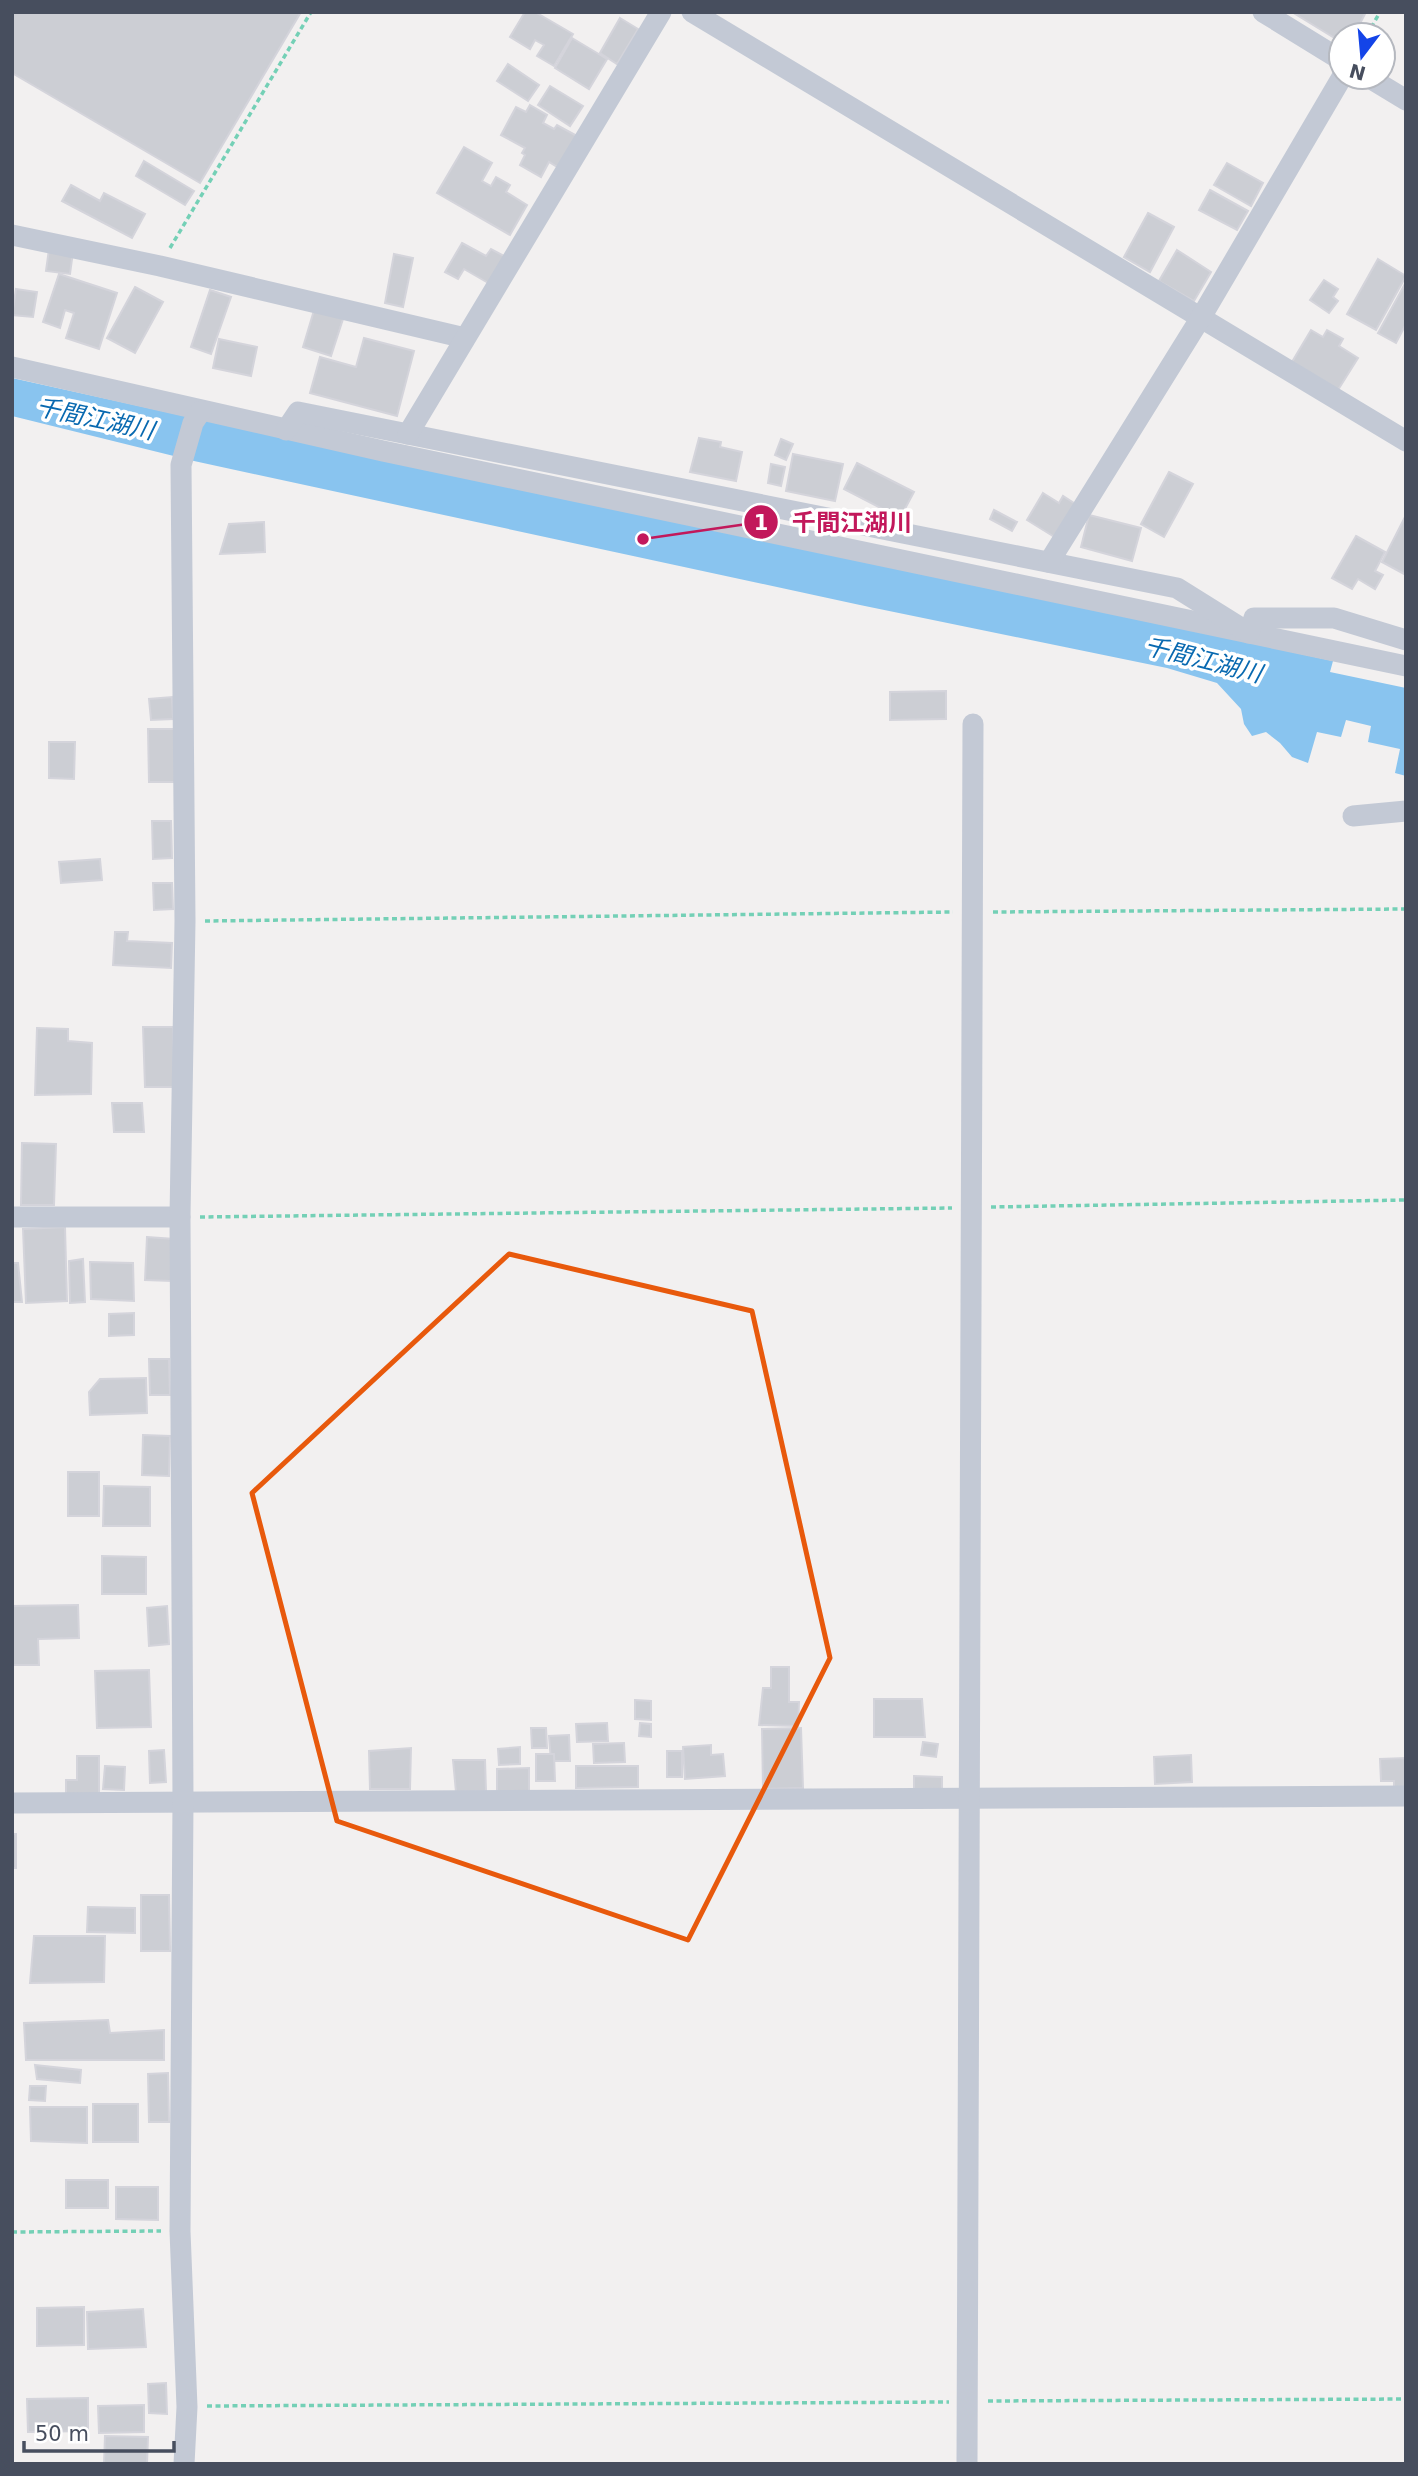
<svg xmlns="http://www.w3.org/2000/svg" width="1418" height="2476" font-family="'DejaVu Sans','Noto Sans JP',sans-serif">
<rect width="100%" height="100%" fill="#f2f0f0"/>
<!-- water -->
<path fill="#89c4ef" d="M12 378 403 464 924 572 1333 661 1330 672 1406 688V776L1395 773 1400 749 1368 742 1371 726 1346 720 1341 737 1317 732 1308 763 1292 757 1280 743 1266 732 1252 736 1244 724 1241 709 1217 683 1167 668 860 605 194 461 12 416Z"/>
<!-- building -->
<g fill="#ccced4" stroke="#d4d4db" stroke-width="2">
<path d="M12 12H301L200 183 12 73Z"/>
<path d="M525 12H535L573 34 554 66 537 56 544 45 535 40 530 49 510 37Z"/>
<path d="M1292 12H1366L1354 35H1341V42Z"/>
<path d="M620 18 638 29 617 64 600 53Z"/>
<path d="M572 38 607 59 589 89 555 68Z"/>
<path d="M508 64 539 85 528 101 497 81Z"/>
<path d="M550 86 583 106 570 126 538 105Z"/>
<path d="M530 105 547 115 543 123 554 129 557 125 577 136 559 168 549 162 541 177 520 165 525 155 522 153 525 148 501 135 516 107 526 112Z"/>
<path d="M464 147 492 163 482 181 491 186 496 177 510 185 506 192 527 205 510 235 437 193Z"/>
<path d="M144 161 194 191 185 205 136 176Z"/>
<path d="M1227 163 1263 183 1251 206 1214 185Z"/>
<path d="M71 185 100 201 104 193 145 214 132 238 62 201Z"/>
<path d="M1210 190 1248 211 1237 230 1199 210Z"/>
<path d="M1148 213 1174 227 1150 272 1124 257Z"/>
<path d="M462 243 486 256 491 249 506 257 490 284 464 269 458 279 445 272Z"/>
<path d="M49 249 73 252 70 274 46 271Z"/>
<path d="M1177 250 1211 272 1194 301 1159 281Z"/>
<path d="M394 254 413 258 403 307 385 303Z"/>
<path d="M1378 259 1406 276 1376 330 1347 314Z"/>
<path d="M59 274 117 293 99 349 66 338 74 313 65 310 60 328 43 322Z"/>
<path d="M1324 280 1338 289 1333 297 1338 301 1329 313 1310 300Z"/>
<path d="M1406 282V324L1396 343 1378 333Z"/>
<path d="M135 287 163 302 135 353 107 338Z"/>
<path d="M16 289 37 292 33 317 12 315Z"/>
<path d="M210 290 231 297 211 354 191 347Z"/>
<path d="M315 307 344 316 331 356 303 347Z"/>
<path d="M1311 330 1323 337 1327 330 1343 339 1339 346 1358 358 1338 390 1292 362Z"/>
<path d="M364 338 414 351 397 416 310 393 320 357 356 367Z"/>
<path d="M219 339 257 347 251 376 213 368Z"/>
<path d="M699 438 721 442 720 447 742 452 736 481 690 472Z"/>
<path d="M781 439 793 444 786 460 775 455Z"/>
<path d="M793 454 843 464 835 501 786 491Z"/>
<path d="M857 463 914 492 900 518 844 489Z"/>
<path d="M771 464 785 467 781 486 768 483Z"/>
<path d="M1169 472 1193 484 1164 537 1141 524Z"/>
<path d="M1043 493 1059 503 1063 496 1077 505 1056 538 1027 520Z"/>
<path d="M994 510 1017 522 1012 531 990 519Z"/>
<path d="M1089 515 1141 528 1132 561 1081 547Z"/>
<path d="M1406 515V575L1382 562Z"/>
<path d="M264 522 265 552 220 554 229 524Z"/>
<path d="M1356 536 1385 552 1375 571 1383 575 1375 589 1358 579 1352 589 1332 578Z"/>
<path d="M946 691V719L890 720V692Z"/>
<path d="M172 697 173 719 151 720 149 699Z"/>
<path d="M148 729H174L175 782H149Z"/>
<path d="M49 742H75L74 779 49 778Z"/>
<path d="M152 821H171L172 858 153 859Z"/>
<path d="M100 859 102 880 61 883 59 862Z"/>
<path d="M153 883H172L173 909 154 910Z"/>
<path d="M115 932H128L127 941 172 943 171 968 113 965Z"/>
<path d="M143 1027H173L174 1087H145Z"/>
<path d="M37 1028 68 1029V1041L92 1043 91 1094 35 1095Z"/>
<path d="M112 1103H142L144 1132H114Z"/>
<path d="M22 1143 56 1144 54 1205H21Z"/>
<path d="M65 1227 67 1301 26 1303 23 1229Z"/>
<path d="M147 1237 174 1239 172 1281 145 1280Z"/>
<path d="M83 1259 85 1302 70 1303 69 1261Z"/>
<path d="M90 1262 133 1263 134 1301 91 1299Z"/>
<path d="M12 1263H18L22 1302H12Z"/>
<path d="M134 1313V1335L109 1336V1314Z"/>
<path d="M149 1359H169L170 1395H150Z"/>
<path d="M146 1378 147 1413 90 1415 89 1392 100 1379Z"/>
<path d="M143 1435 170 1436 169 1476 142 1475Z"/>
<rect x="68" y="1472" width="31" height="44"/>
<path d="M104 1486 150 1487V1526H103Z"/>
<path d="M102 1556 146 1557V1594H102Z"/>
<path d="M78 1605 79 1638 38 1639 39 1665H12V1606Z"/>
<path d="M167 1606 169 1644 149 1646 147 1608Z"/>
<path d="M771 1667H789V1702H799L798 1726 759 1725 763 1688H771Z"/>
<path d="M149 1670 151 1727 97 1728 95 1671Z"/>
<path d="M874 1699H922L925 1737H874Z"/>
<path d="M635 1700 651 1701V1720L635 1719Z"/>
<path d="M607 1723 608 1741 577 1742 576 1724Z"/>
<path d="M640 1723 651 1724V1737L639 1736Z"/>
<path d="M531 1728H546L547 1748H532Z"/>
<path d="M801 1728 803 1788 763 1789 762 1729Z"/>
<path d="M569 1735 570 1761H551L549 1736Z"/>
<path d="M923 1742 938 1744 936 1757 921 1755Z"/>
<path d="M624 1743 625 1762 594 1763 593 1744Z"/>
<path d="M711 1745V1755L723 1754 725 1776 685 1779 683 1747Z"/>
<path d="M520 1747V1764L499 1765 498 1749Z"/>
<path d="M411 1748 410 1789H370L369 1751Z"/>
<path d="M164 1750 166 1782 150 1783 149 1751Z"/>
<rect x="667" y="1751" width="15" height="26"/>
<path d="M536 1754H554L555 1781H536Z"/>
<path d="M1191 1755 1192 1782 1155 1784 1154 1757Z"/>
<path d="M77 1756H99V1799L66 1798V1780H77Z"/>
<path d="M1406 1758V1787H1394V1781H1381L1380 1759Z"/>
<path d="M453 1760H485L486 1791 456 1792Z"/>
<path d="M105 1766 125 1767 124 1790 103 1789Z"/>
<path d="M576 1766H638V1787L576 1788Z"/>
<path d="M529 1768V1793L497 1794V1769Z"/>
<path d="M914 1776 942 1777V1791H914Z"/>
<rect x="12" y="1834" width="4" height="34"/>
<path d="M141 1895H169L170 1951H141Z"/>
<path d="M88 1907 135 1908V1933L87 1932Z"/>
<path d="M34 1936H105L104 1982 30 1983Z"/>
<path d="M108 2020 110 2033 164 2030V2060H26L24 2023Z"/>
<path d="M35 2065 81 2070 80 2083 37 2079Z"/>
<path d="M168 2073 169 2122H149L148 2074Z"/>
<path d="M30 2086H46L45 2101 29 2100Z"/>
<rect x="93" y="2104" width="45" height="38"/>
<path d="M30 2107H87V2143L31 2141Z"/>
<rect x="66" y="2180" width="42" height="28"/>
<path d="M116 2187H158V2220L116 2219Z"/>
<path d="M84 2307V2345L37 2346V2308Z"/>
<path d="M143 2309 146 2347 88 2349 87 2312Z"/>
<path d="M166 2383 167 2414 149 2413 148 2384Z"/>
<path d="M88 2398V2431L28 2432 27 2399Z"/>
<path d="M144 2405V2432L99 2433 98 2406Z"/>
<path d="M105 2436 148 2437 147 2464H104Z"/>
</g>
<g fill="none" stroke-linecap="round" stroke-linejoin="round">
<!-- path -->
<g stroke="#74d0b6" stroke-width="3.5" stroke-dasharray="5 3.5" stroke-linecap="butt">
<path d="M1367 35 1380 12"/>
<path d="M170 248 311 12"/>
<path d="M993 912 1406 909"/>
<path d="M205 921 953 912"/>
<path d="M991 1207 1406 1200"/>
<path d="M200 1217 952 1208"/>
<path d="M12 2232 161 2231"/>
<path d="M988 2401 1406 2399"/>
<path d="M207 2406 949 2402"/>
</g>
<!-- minor -->
<g stroke="#c3c9d5" stroke-width="21">
<path d="M692 12 1406 441"/>
<path d="M1263 12 1341 60"/>
<path d="M1368 77 1406 100"/>
<path d="M12 235 160 266 465 338"/>
<path d="M12 367 383 451 1406 666"/>
<path d="M286 430 298 412 1177 588 1249 633 1254 618H1334L1406 640"/>
<path d="M408 434 661 12"/>
<path d="M1049 562 1200 319 1342 77"/>
<path d="M1353 816 1406 811"/>
<path d="M12 1217H180"/>
<path d="M12 1803 1406 1796"/>
<path d="M184 2464 187 2407 180 2231 183 1801 180 1217 185 921 181 465 193 423 201 411"/>
<path d="M967 2464 973 724"/>
</g>
</g>
<!-- marked area -->
<path fill="none" stroke="#e8590c" stroke-width="5" stroke-linejoin="round" d="M509 1254 752 1311 830 1658 688 1940 337 1821 252 1493Z"/>
<g text-anchor="middle" dominant-baseline="central" stroke-width="7" stroke-linejoin="round" paint-order="stroke">
<!-- water labels -->
<g font-size="24" font-style="italic" fill="#0869b0" stroke="#fff">
<text transform="translate(95 419) rotate(12)">千間江湖川</text>
<text transform="translate(1203 660) rotate(14)">千間江湖川</text>
</g>
</g>
<!-- callouts -->
<path fill="none" stroke="#c2185b" stroke-width="2.5" d="M643 539L761 522"/>
<g fill="#c2185b" stroke="#fff" stroke-width="2.5">
<circle cx="643" cy="539" r="7"/>
<circle cx="761" cy="522" r="18"/>
</g>
<g font-size="21" text-anchor="middle" font-weight="bold" fill="#fff">
<text x="761" y="530">1</text>
</g>
<g font-size="24" text-anchor="middle" font-weight="bold" fill="#c2185b" stroke="#fff" stroke-width="7" stroke-linejoin="round" paint-order="stroke">
<text x="852" y="531">千間江湖川</text>
</g>
<!-- border -->
<rect width="1418" height="2476" fill="none" stroke="#474e5e" stroke-width="28"/>
<!-- north arrow -->
<g transform="translate(1362 56) rotate(196)"><circle r="33" fill="#ffffff" stroke="#b5b8bf" stroke-width="2"/>
<path d="M0-5L12 26L0 18L-12 26Z" fill="#1444e8"/>
<text y="-10" font-size="19" font-weight="bold" text-anchor="middle" fill="#474e5e">N</text>
</g>
<!-- scale -->
<path d="M24 2441v10h150v-10" fill="none" stroke="#474e5e" stroke-width="3.5"/>
<text x="35" y="2441" font-size="21" fill="#474e5e" stroke="#ffffff" stroke-width="5" paint-order="stroke">50 m</text>
</svg>
